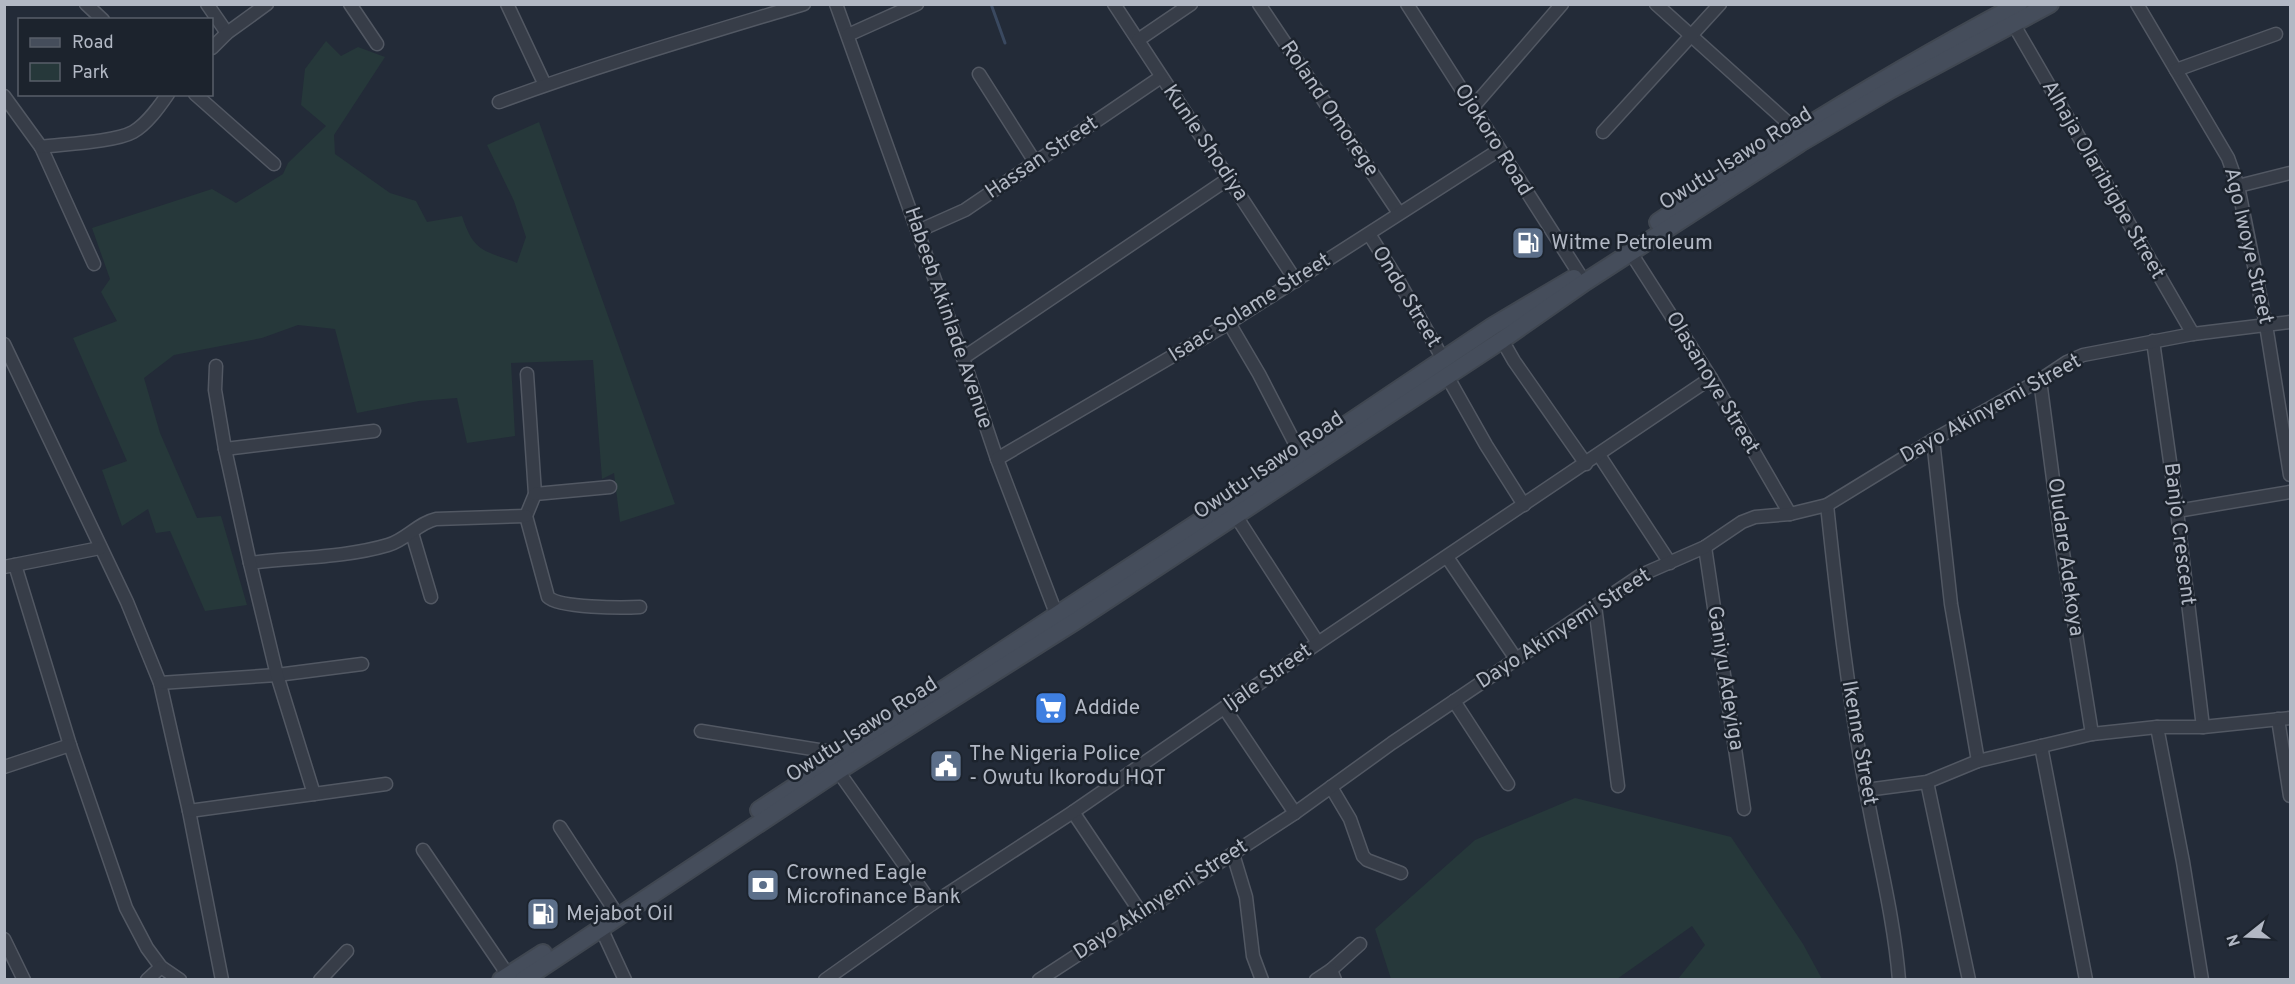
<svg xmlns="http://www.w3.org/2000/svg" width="2295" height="984" font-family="Overpass,sans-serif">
<rect width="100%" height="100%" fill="#232b38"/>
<!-- green -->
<g fill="#26383a">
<path d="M326 41 341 56 358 47 385 57 334 135 335 154 390 193 416 201 427 222 462 216C474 253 484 250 517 263L526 237 514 201 487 145 539 122 675 504 620 522 614 473 602 479 593 360 511 363 515 436 467 443 457 398 419 401 357 413 335 329 298 325 262 338 174 355 144 378 160 433 197 518 221 516 247 605 205 611 170 531 156 533 148 509 122 526 102 470 127 461 73 338 117 321 101 292 110 279 92 228 212 189 236 203 283 174 288 163 326 126 301 105 305 69Z"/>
<path d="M1575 798 1731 837 1803 944 1822 979H1678L1705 945 1692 926 1617 979H1391L1375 929 1475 840Z"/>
</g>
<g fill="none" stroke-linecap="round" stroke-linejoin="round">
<!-- stream -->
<path stroke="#3a4960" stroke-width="3" d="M991 4 1005 43"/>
<defs>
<g id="street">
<path d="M86 4 103 20"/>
<path d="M207 4 227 33"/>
<path d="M350 4 377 44"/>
<path d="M507 4 545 85"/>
<path d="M836 4 963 358 997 459 1054 608 1066 616"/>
<path d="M1114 4 1296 281"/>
<path d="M1259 4 1399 213"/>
<path d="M1407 4 1580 275"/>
<path d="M1656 4 1797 131"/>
<path d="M2137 4 2228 158 2238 186 2266 325 2290 475"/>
<path d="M2014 25 2193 334"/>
<path d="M848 35 917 4"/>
<path d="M1138 40 1191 4"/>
<path d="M212 48 227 33 267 4"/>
<path d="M2176 70 2276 34"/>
<path d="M979 74 1035 162"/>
<path d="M195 94 274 164"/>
<path d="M4 96 41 147 94 264"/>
<path d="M499 102C599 65 702 35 804 4"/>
<path d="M1473 107 1562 4"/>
<path d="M1603 132 1720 4"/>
<path d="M41 147C64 144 115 142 133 132 147 124 159 107 168 94"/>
<path d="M2238 186 2290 173"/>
<path d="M918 231 965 210 1161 77"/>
<path d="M1369 234 1398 280 1443 359"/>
<path d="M1631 253 1711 378 1790 514"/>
<path d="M1229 323 1259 374 1301 455"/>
<path d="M1502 340 1514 361 1586 464"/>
<path d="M2153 341 2177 511 2203 727"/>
<path d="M4 344 127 602 160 683 189 811 222 980"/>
<path d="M963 358 1228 179"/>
<path d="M527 374 535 494 526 516 548 597C559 608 622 608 640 607"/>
<path d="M1447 376 1486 445 1524 505"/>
<path d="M2040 380 2061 540 2092 734"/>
<path d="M1933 440 1951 604 1978 761"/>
<path d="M225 449 374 431"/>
<path d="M1599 455 1670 563"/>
<path d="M997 459 1229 323 1499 150"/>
<path d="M535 494 610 487"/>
<path d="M1827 505C1837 600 1848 696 1866 790 1877 853 1894 916 1899 980"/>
<path d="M2177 511 2290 492"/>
<path d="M1236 516 1318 643"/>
<path d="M412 533 431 597"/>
<path d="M1705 547 1744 809"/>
<path d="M1447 557 1516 659"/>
<path d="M250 563C295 557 344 558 388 545 406 540 418 523 436 519L526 516"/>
<path d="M15 565 70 745 126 908 147 948 161 967 180 980"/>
<path d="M4 567 100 548"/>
<path d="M1595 606 1618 786"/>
<path d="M160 683 277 675 362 664"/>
<path d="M1454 701 1508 784"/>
<path d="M1225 709 1295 813"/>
<path d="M2278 719 2290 796"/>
<path d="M2157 727 2183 862 2202 980"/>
<path d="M701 731 825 751 833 755 834 760"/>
<path d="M2041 746 2086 980"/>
<path d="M4 767 70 745"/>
<path d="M838 771 932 904"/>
<path d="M1927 782 1969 980"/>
<path d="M1331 787 1350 819 1363 856 1367 860 1401 873"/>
<path d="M1866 790 1927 782 1978 761 2092 734 2157 727H2203L2290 718"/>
<path d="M314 794 386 784"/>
<path d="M189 811 314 794 277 675 250 563 225 449 215 390 216 366"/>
<path d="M1073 812 1141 913"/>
<path d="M560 827 613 908"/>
<path d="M423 850 508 975"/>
<path d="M1233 854 1246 897 1253 956 1262 980"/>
<path d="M601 928 625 980"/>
<path d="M4 939 24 980"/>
<path d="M1331 970 1360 944"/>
<path d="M147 980 161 967"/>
<path d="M320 980 347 951"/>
<path d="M825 980 932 904 1073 812 1318 643 1711 378"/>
<path d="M1039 980 1295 813 1392 743 1641 575 1705 547 1742 522 1755 517 1790 514 1827 505 1933 440 2040 380 2067 362 2083 355 2193 334 2290 322"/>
<path d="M1316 980 1331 970 1335 980"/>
</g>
<g id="secondary">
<path d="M1658 222C1775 144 1894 70 2019 4"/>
<path d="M759 810 1301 455 1493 326 1574 278"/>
<path d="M501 980 543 953"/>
<path d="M523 980 838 771 1074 622 1502 340 1585 282 1800 143 1890 90 2050 4"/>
</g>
</defs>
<!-- street casing -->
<use href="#street" stroke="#525863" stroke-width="15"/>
<!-- secondary casing -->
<use href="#secondary" stroke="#404751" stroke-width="20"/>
<!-- street -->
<use href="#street" stroke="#373d48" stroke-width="12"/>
<!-- secondary -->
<use href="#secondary" stroke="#454d5b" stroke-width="16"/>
</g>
<!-- icons -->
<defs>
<symbol id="fuel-square" viewBox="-11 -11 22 22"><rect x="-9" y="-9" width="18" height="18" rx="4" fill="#5c6f8a" stroke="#1c232d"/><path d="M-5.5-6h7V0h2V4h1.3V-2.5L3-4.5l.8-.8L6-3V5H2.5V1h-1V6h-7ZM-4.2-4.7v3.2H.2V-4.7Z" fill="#fff"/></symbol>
<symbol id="supermarket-square" viewBox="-11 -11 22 22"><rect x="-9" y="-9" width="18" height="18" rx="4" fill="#3f7fe0" stroke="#1c232d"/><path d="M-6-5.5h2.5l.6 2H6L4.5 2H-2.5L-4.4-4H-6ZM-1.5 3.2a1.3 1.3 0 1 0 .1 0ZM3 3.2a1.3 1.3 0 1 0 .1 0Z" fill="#fff"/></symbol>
<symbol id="civic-square" viewBox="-11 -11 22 22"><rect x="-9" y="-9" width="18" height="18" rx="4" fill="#5c6f8a" stroke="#1c232d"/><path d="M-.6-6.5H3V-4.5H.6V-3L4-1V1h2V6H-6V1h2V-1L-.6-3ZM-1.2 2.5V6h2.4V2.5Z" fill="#fff"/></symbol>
<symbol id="bank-square" viewBox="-11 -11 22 22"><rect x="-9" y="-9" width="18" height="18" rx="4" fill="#5c6f8a" stroke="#1c232d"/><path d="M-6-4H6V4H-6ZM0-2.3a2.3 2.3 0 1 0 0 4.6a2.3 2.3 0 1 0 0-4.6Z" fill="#fff"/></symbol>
</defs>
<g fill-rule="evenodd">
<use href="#fuel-square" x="1509" y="224" width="38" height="38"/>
<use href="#supermarket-square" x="1032" y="689" width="38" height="38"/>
<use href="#civic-square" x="927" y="747" width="38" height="38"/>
<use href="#bank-square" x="744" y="866" width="38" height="38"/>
<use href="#fuel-square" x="524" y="895" width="38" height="38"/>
</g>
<g text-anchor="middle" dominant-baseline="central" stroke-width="5" stroke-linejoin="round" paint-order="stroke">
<!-- street labels -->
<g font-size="21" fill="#b2b8c4" stroke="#1c232d">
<text transform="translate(1329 109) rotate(56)">Roland Omorege</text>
<text transform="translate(1493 140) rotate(58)">Ojokoro Road</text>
<text transform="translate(1205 143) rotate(56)">Kunle Shodiya</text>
<text transform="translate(1042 158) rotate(-34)">Hassan Street</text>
<text transform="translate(1736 159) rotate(-32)">Owutu-Isawo Road</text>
<text transform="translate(2103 180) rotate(60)">Alhaja Olaribigbe Street</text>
<text transform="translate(2248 246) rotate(77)">Ago Iwoye Street</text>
<text transform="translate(1406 297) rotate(59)">Ondo Street</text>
<text transform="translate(1250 308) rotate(-32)">Isaac Solame Street</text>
<text transform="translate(948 318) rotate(71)">Habeeb Akinlade Avenue</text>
<text transform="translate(1712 383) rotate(59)">Olasanoye Street</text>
<text transform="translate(1991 409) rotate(-29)">Dayo Akinyemi Street</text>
<text transform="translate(1269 466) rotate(-34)">Owutu-Isawo Road</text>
<text transform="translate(2179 534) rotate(83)">Banjo Crescent</text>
<text transform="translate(2065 557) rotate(82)">Oludare Adekoya</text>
<text transform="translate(1564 629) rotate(-33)">Dayo Akinyemi Street</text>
<text transform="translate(1268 678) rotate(-35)">Ijale Street</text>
<text transform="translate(1725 678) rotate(81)">Ganiyu Adeyiga</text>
<text transform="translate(862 730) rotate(-33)">Owutu-Isawo Road</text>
<text transform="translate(1859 743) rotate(80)">Ikenne Street</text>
<text transform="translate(1161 900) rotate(-33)">Dayo Akinyemi Street</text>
</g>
<!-- poi labels -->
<g font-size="21" fill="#b2b8c4" stroke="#1c232d" text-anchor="start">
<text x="1551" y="243">Witme Petroleum</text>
<text x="1074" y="708">Addide</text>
<text x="969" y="754">The Nigeria Police<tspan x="969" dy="24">- Owutu Ikorodu HQT</tspan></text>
<text x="786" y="873">Crowned Eagle<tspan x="786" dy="24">Microfinance Bank</tspan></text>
<text x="566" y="914">Mejabot Oil</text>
</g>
</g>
<!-- border -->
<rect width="2295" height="984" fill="none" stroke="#b2b8c4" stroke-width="12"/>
<!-- legend -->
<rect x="18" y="18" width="195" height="78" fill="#1c232d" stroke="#585f69" stroke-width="1.5"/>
<rect x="30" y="38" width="30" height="9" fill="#454d5b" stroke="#585f69" stroke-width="1.5"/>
<text x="72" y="48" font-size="18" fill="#b2b8c4">Road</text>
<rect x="30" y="63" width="30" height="18" fill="#26383a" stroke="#585f69" stroke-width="1.5"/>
<text x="72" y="78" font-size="18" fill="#b2b8c4">Park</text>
<!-- north arrow -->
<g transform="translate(2247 936) rotate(252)" stroke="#1c232d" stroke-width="4.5" paint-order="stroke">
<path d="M0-4.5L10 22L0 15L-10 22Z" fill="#b2b8c4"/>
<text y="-9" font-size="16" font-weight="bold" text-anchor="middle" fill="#b2b8c4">N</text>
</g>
</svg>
